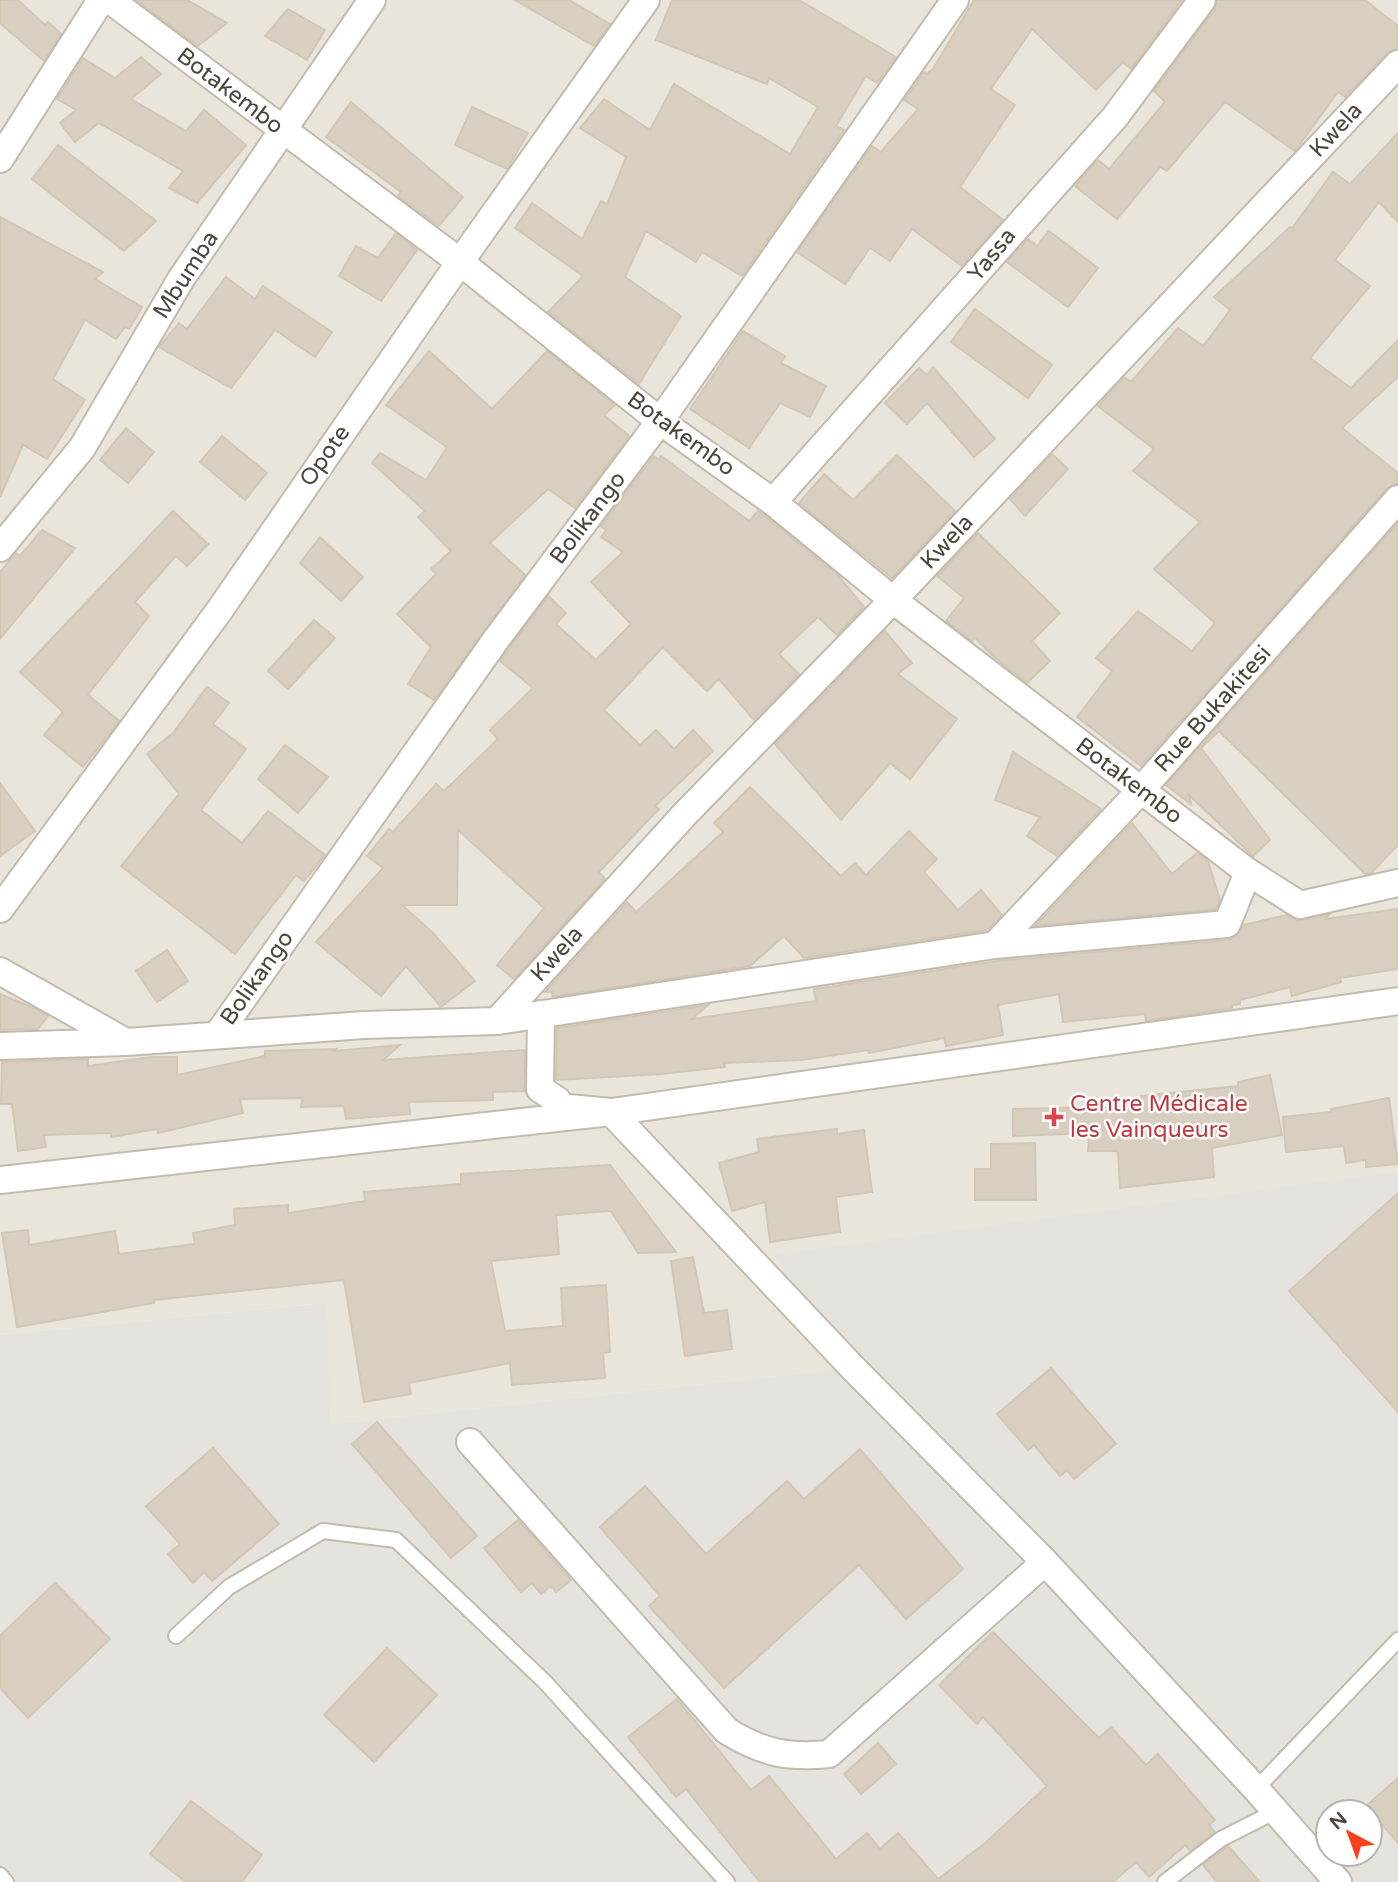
<svg xmlns="http://www.w3.org/2000/svg" width="1398" height="1882" font-family="'Varela Round',sans-serif">
<rect width="100%" height="100%" fill="#f6f3ec"/>
<!-- residential -->
<path fill="#eae5da" d="M0 0H1398V1173L775 1254 853 1368 331 1424 325 1303 0 1335Z"/>
<!-- industrial -->
<path fill="#e6e2dd" fill-rule="evenodd" d="M1398 1172V1882H0V1335L326 1303 331 1424 852 1368 774 1254ZM1328 1812H1370V1854H1328Z"/>
<!-- building -->
<g fill="#d8cfc1" stroke="#d3c7b4" stroke-width="2">
<path d="M0 0H18L45 25 48 22 61 34 44 61 0 23Z"/>
<path d="M136 0H187L227 23 198 46Z"/>
<path d="M515 0H569L610 24 594 46Z"/>
<path d="M672 0H799L896 57 877 83 866 76 836 126 844 130 742 276 702 252 696 262 646 231 625 277 681 316 639 384 548 312 583 276 515 228 532 203 582 239 601 201 607 204 626 157 580 128 604 99 650 130 674 84 790 154 818 107 769 78 767 84 656 40Z"/>
<path d="M974 0H1182L1131 69 1123 62 1096 90 1032 29 991 89 1015 105 960 187 1003 220 962 266 912 229 890 261 870 248 845 284 797 252 872 146 881 152 918 109 904 100 924 72 927 74 933 69Z"/>
<path d="M1217 0H1365L1398 26V49L1387 53 1345 97 1338 92 1295 151 1225 102 1167 171 1160 167 1117 219 1075 186 1098 160 1109 169 1165 102 1154 91 1215 9Z"/>
<path d="M288 9 325 30 307 60 265 36Z"/>
<path d="M141 57 161 74 131 99 186 131 204 110 246 145 197 203 169 188 183 171 99 123 75 142 60 123 76 110 57 99 83 58 115 78Z"/>
<path d="M351 102 463 197 439 226 398 196 401 192 326 137Z"/>
<path d="M472 107 528 133 507 169 455 145Z"/>
<path d="M1398 133V222L1379 202 1335 260 1370 286 1310 358 1351 388 1398 340V377L1342 428 1398 473V484L1386 489 1141 766 1077 717 1112 671 1096 658 1138 611 1192 651 1215 623 1154 569 1200 522 1133 471 1154 449 1098 406 1124 377 1131 382 1178 328 1203 346 1230 310 1214 297 1290 227 1292 228 1333 172 1350 184Z"/>
<path d="M58 145 156 221 124 251 32 179Z"/>
<path d="M0 217 103 272 95 279 142 307 129 329 125 327 116 339 85 320 53 379 85 400 47 459 23 445 0 497Z"/>
<path d="M1049 231 1098 268 1068 307 1007 262 1028 239 1037 246Z"/>
<path d="M396 233 417 250 381 301 339 276 356 246 378 258Z"/>
<path d="M226 277 255 299 263 286 332 332 315 357 275 330 231 388 159 347 179 323 187 329Z"/>
<path d="M975 309 1052 365 1028 398 951 342Z"/>
<path d="M743 331 785 356 781 363 826 386 810 417 780 403 749 448 690 409Z"/>
<path d="M429 351 492 409 547 351 615 405 604 415 629 436 575 508 548 489 490 543 525 575 434 700 408 684 431 647 397 614 436 574 431 569 451 551 418 517 425 511 372 463 380 453 426 480 447 447 386 405Z"/>
<path d="M933 367 995 439 974 457 927 403 907 424 885 403 919 368 927 375Z"/>
<path d="M126 428 154 452 128 483 100 460Z"/>
<path d="M222 436 267 473 245 500 200 462Z"/>
<path d="M1052 454 1068 469 1025 516 1010 499Z"/>
<path d="M897 455 955 511 892 578 799 503 824 474 853 500Z"/>
<path d="M654 456 659 460 661 456 749 521 758 511 761 513 837 574 864 607 837 635 818 617 779 654 799 674 754 720 719 679 707 691 663 647 604 710 640 745 656 730 674 749 693 730 713 751 655 806 659 809 599 872 605 879 514 979 497 965 544 908 458 830 457 905H402L432 932 475 981 441 1007 406 966 381 996 316 942 383 868 367 856 389 829 393 832 436 784 444 791 498 739 490 730 533 688 500 661 548 596 566 613 556 624 596 660 631 624 591 582 623 552 601 537 606 530 601 526Z"/>
<path d="M173 511 208 544 187 566 176 556 135 602 149 616 88 695 119 721 83 767 44 735 63 712 20 672Z"/>
<path d="M1398 523V845L1371 873 1365 874 1219 731 1201 748 1270 840 1253 856 1189 795 1191 804 1166 785Z"/>
<path d="M42 530 75 548 0 639V572L16 553 20 556Z"/>
<path d="M978 533 1060 613 1032 641 1050 661 1027 683 994 657 975 638 972 641 946 621 964 598 937 576Z"/>
<path d="M320 537 363 577 341 601 300 563Z"/>
<path d="M314 620 335 638 288 689 268 671Z"/>
<path d="M885 631 912 663 898 674 957 719 910 779 890 763 841 820 775 744Z"/>
<path d="M207 687 229 703 213 724 246 749 201 810 242 843 268 811 325 855 304 881 296 875 235 954 121 866 179 794 147 754 173 733Z"/>
<path d="M285 745 328 777 298 813 258 779Z"/>
<path d="M1013 752 1101 809 1057 856 1027 836 1040 817 995 800Z"/>
<path d="M0 783 35 831 0 856Z"/>
<path d="M750 787 841 876 855 863 866 875 909 831 937 859 924 872 958 910 981 890 1002 915 987 930 804 958 784 936 750 966 553 997 552 992H545L627 902 636 912 723 832 714 823Z"/>
<path d="M1132 823 1172 874 1197 853 1208 861 1220 900 1216 909 1035 926Z"/>
<path d="M1398 909V969L1340 978 1341 982 1292 996 1290 987 1240 1000V1004L1232 1005V1008L1146 1021 1145 1014 1063 1022 1059 994 998 1005 1003 1035 946 1046 944 1038 869 1053 868 1050 802 1060 724 1063 725 1067 662 1074 556 1080 557 1028 708 1005 692 1019 816 1001 814 989 997 961 1228 940 1237 936 1244 925 1286 915 1298 921 1330 914 1325 919Z"/>
<path d="M167 950 188 981 157 1002 136 971Z"/>
<path d="M0 994 34 1008 48 1016 38 1029 0 1030Z"/>
<path d="M400 1045 383 1060 525 1050V1091L493 1092V1100L409 1102 410 1114 346 1119 344 1106 301 1107 302 1098 240 1099 243 1113 158 1133 157 1129 111 1137V1133L44 1135 46 1147 18 1151 12 1104H1L2 1062 88 1059V1066L151 1057H177V1075L265 1056V1051L336 1049 334 1051Z"/>
<path d="M1270 1075 1282 1135 1212 1148 1214 1177 1120 1188 1118 1151H1088L1089 1133 1013 1136V1109L1142 1106 1141 1096 1238 1086V1082Z"/>
<path d="M1389 1098 1398 1164 1366 1167V1160L1346 1163 1344 1146 1286 1152 1283 1117 1332 1112 1331 1109Z"/>
<path d="M837 1129V1134L864 1130 872 1192 836 1197 840 1232 770 1242 765 1202 732 1211 719 1163 759 1152 757 1139Z"/>
<path d="M1035 1143 1036 1200H975V1169H991V1144Z"/>
<path d="M610 1165 676 1252 638 1253 611 1211 556 1215 559 1254 491 1261 505 1331 563 1326 561 1288 606 1285 610 1352 603 1353 605 1378 512 1385 510 1363 409 1383 411 1394 364 1402 344 1280 154 1300V1303L17 1327 2 1233 28 1230 29 1245 115 1231 119 1254 195 1244 193 1233 235 1225 234 1209 288 1205V1213L365 1201 364 1192 461 1184V1174Z"/>
<path d="M1398 1193V1412L1289 1291Z"/>
<path d="M693 1257 704 1313 727 1310 732 1349 685 1356 671 1261Z"/>
<path d="M1051 1368 1116 1444 1074 1479 1067 1470 1060 1476 1034 1445 1028 1450 997 1414Z"/>
<path d="M377 1422 477 1536 451 1558 352 1444Z"/>
<path d="M213 1448 279 1524 212 1581 204 1572 193 1583 168 1554 180 1544 146 1506Z"/>
<path d="M860 1449 963 1569 906 1619 859 1565 724 1688 649 1606 660 1596 600 1527 645 1486 706 1554 787 1481 804 1499Z"/>
<path d="M518 1520 571 1580 556 1592 551 1586 541 1594 532 1583 521 1592 484 1548Z"/>
<path d="M55 1583 110 1639 28 1718 0 1688V1636Z"/>
<path d="M993 1632 1099 1738 1111 1727 1146 1765 1158 1754 1215 1820 1209 1825 1215 1832 1190 1851 1185 1845 1149 1877 1136 1862 1113 1882H760L686 1789 676 1797 628 1737 677 1699 751 1790 769 1776 836 1859 867 1833 880 1849 898 1833 938 1879 984 1844 1047 1786 983 1717 977 1724 939 1685Z"/>
<path d="M387 1648 437 1695 374 1762 324 1715Z"/>
<path d="M878 1743 896 1764 861 1794 844 1774Z"/>
<path d="M1398 1778V1843L1366 1806Z"/>
<path d="M191 1801 262 1855 242 1882H186L150 1854Z"/>
<path d="M1228 1846 1260 1882H1217L1203 1865Z"/>
</g>
<g fill="none" stroke-linecap="round" stroke-linejoin="round">
<defs>
<g id="lane">
<path d="M176 1636 229 1587 323 1531 396 1540 545 1682 727 1882"/>
<path d="M1256 1789 1398 1640"/>
<path d="M0 1875 6 1882"/>
<path d="M1165 1882 1221 1839 1276 1811"/>
</g>
<g id="street">
<path d="M110 0 460 262 660 421 773 502 893 600 1248 872 1300 905 1398 883"/>
<path d="M0 159 101 0"/>
<path d="M773 502 1115 117 1202 0"/>
<path d="M0 548 82 448 181 279 372 0"/>
<path d="M0 909 219 611 460 262 646 0"/>
<path d="M995 945 1141 790 1398 499"/>
<path d="M0 971 124 1041"/>
<path d="M541 1014 540 1089 557 1100 558 1107 611 1112 853 1368 1045 1562 1256 1789 1338 1882"/>
<path d="M497 1021 685 814 893 600 1398 64"/>
<path d="M218 1034 495 641 660 421 955 0"/>
<path d="M0 1046 126 1042 364 1025 497 1021 995 945 1227 924 1248 872"/>
<path d="M0 1180 611 1112 1398 1001"/>
<path d="M470 1442 727 1731C763 1753 787 1758 829 1754L1045 1562"/>
</g>
</defs>
<!-- lane casing -->
<use href="#lane" stroke="#c2bbae" stroke-width="18"/>
<!-- street casing -->
<use href="#street" stroke="#c2bbae" stroke-width="30"/>
<!-- lane -->
<use href="#lane" stroke="#fff" stroke-width="14"/>
<!-- street -->
<use href="#street" stroke="#fff" stroke-width="26"/>
</g>
<!-- markers -->
<path fill="#e0444e" stroke="#fff" stroke-width="2.5" d="M1050.5 1106.5h7v7h7v7h-7v7h-7v-7h-7v-7h7z"/>
<g text-anchor="middle" dominant-baseline="central" stroke-width="5" stroke-linejoin="round" paint-order="stroke">
<!-- street labels -->
<g font-size="23" fill="#4b4439" stroke="#fff">
<text transform="translate(230 91) rotate(37)">Botakembo</text>
<text transform="translate(1336 130) rotate(-47)">Kwela</text>
<text transform="translate(992 255) rotate(-51)">Yassa</text>
<text transform="translate(186 275) rotate(-57)">Mbumba</text>
<text transform="translate(681 434) rotate(36)">Botakembo</text>
<text transform="translate(325 456) rotate(-55)">Opote</text>
<text transform="translate(588 518) rotate(-53)">Bolikango</text>
<text transform="translate(947 542) rotate(-47)">Kwela</text>
<text transform="translate(1213 709) rotate(-48)">Rue Bukakitesi</text>
<text transform="translate(1129 781) rotate(37)">Botakembo</text>
<text transform="translate(557 954) rotate(-48)">Kwela</text>
<text transform="translate(257 978) rotate(-55)">Bolikango</text>
</g>
<!-- health labels -->
<g font-size="23" fill="#be3a42" stroke="#fff" text-anchor="start">
<text x="1070" y="1104">Centre Médicale<tspan x="1070" dy="26">les Vainqueurs</tspan></text>
</g>
</g>
<!-- north arrow -->
<g transform="translate(1349 1833) rotate(319)"><circle r="33" fill="#ffffff" stroke="#b7b4b0" stroke-width="2"/>
<path d="M0-5L12 26L0 18L-12 26Z" fill="#fc3f1d"/>
<text y="-10" font-size="19" font-weight="bold" text-anchor="middle" fill="#4b4439">N</text>
</g>
</svg>
